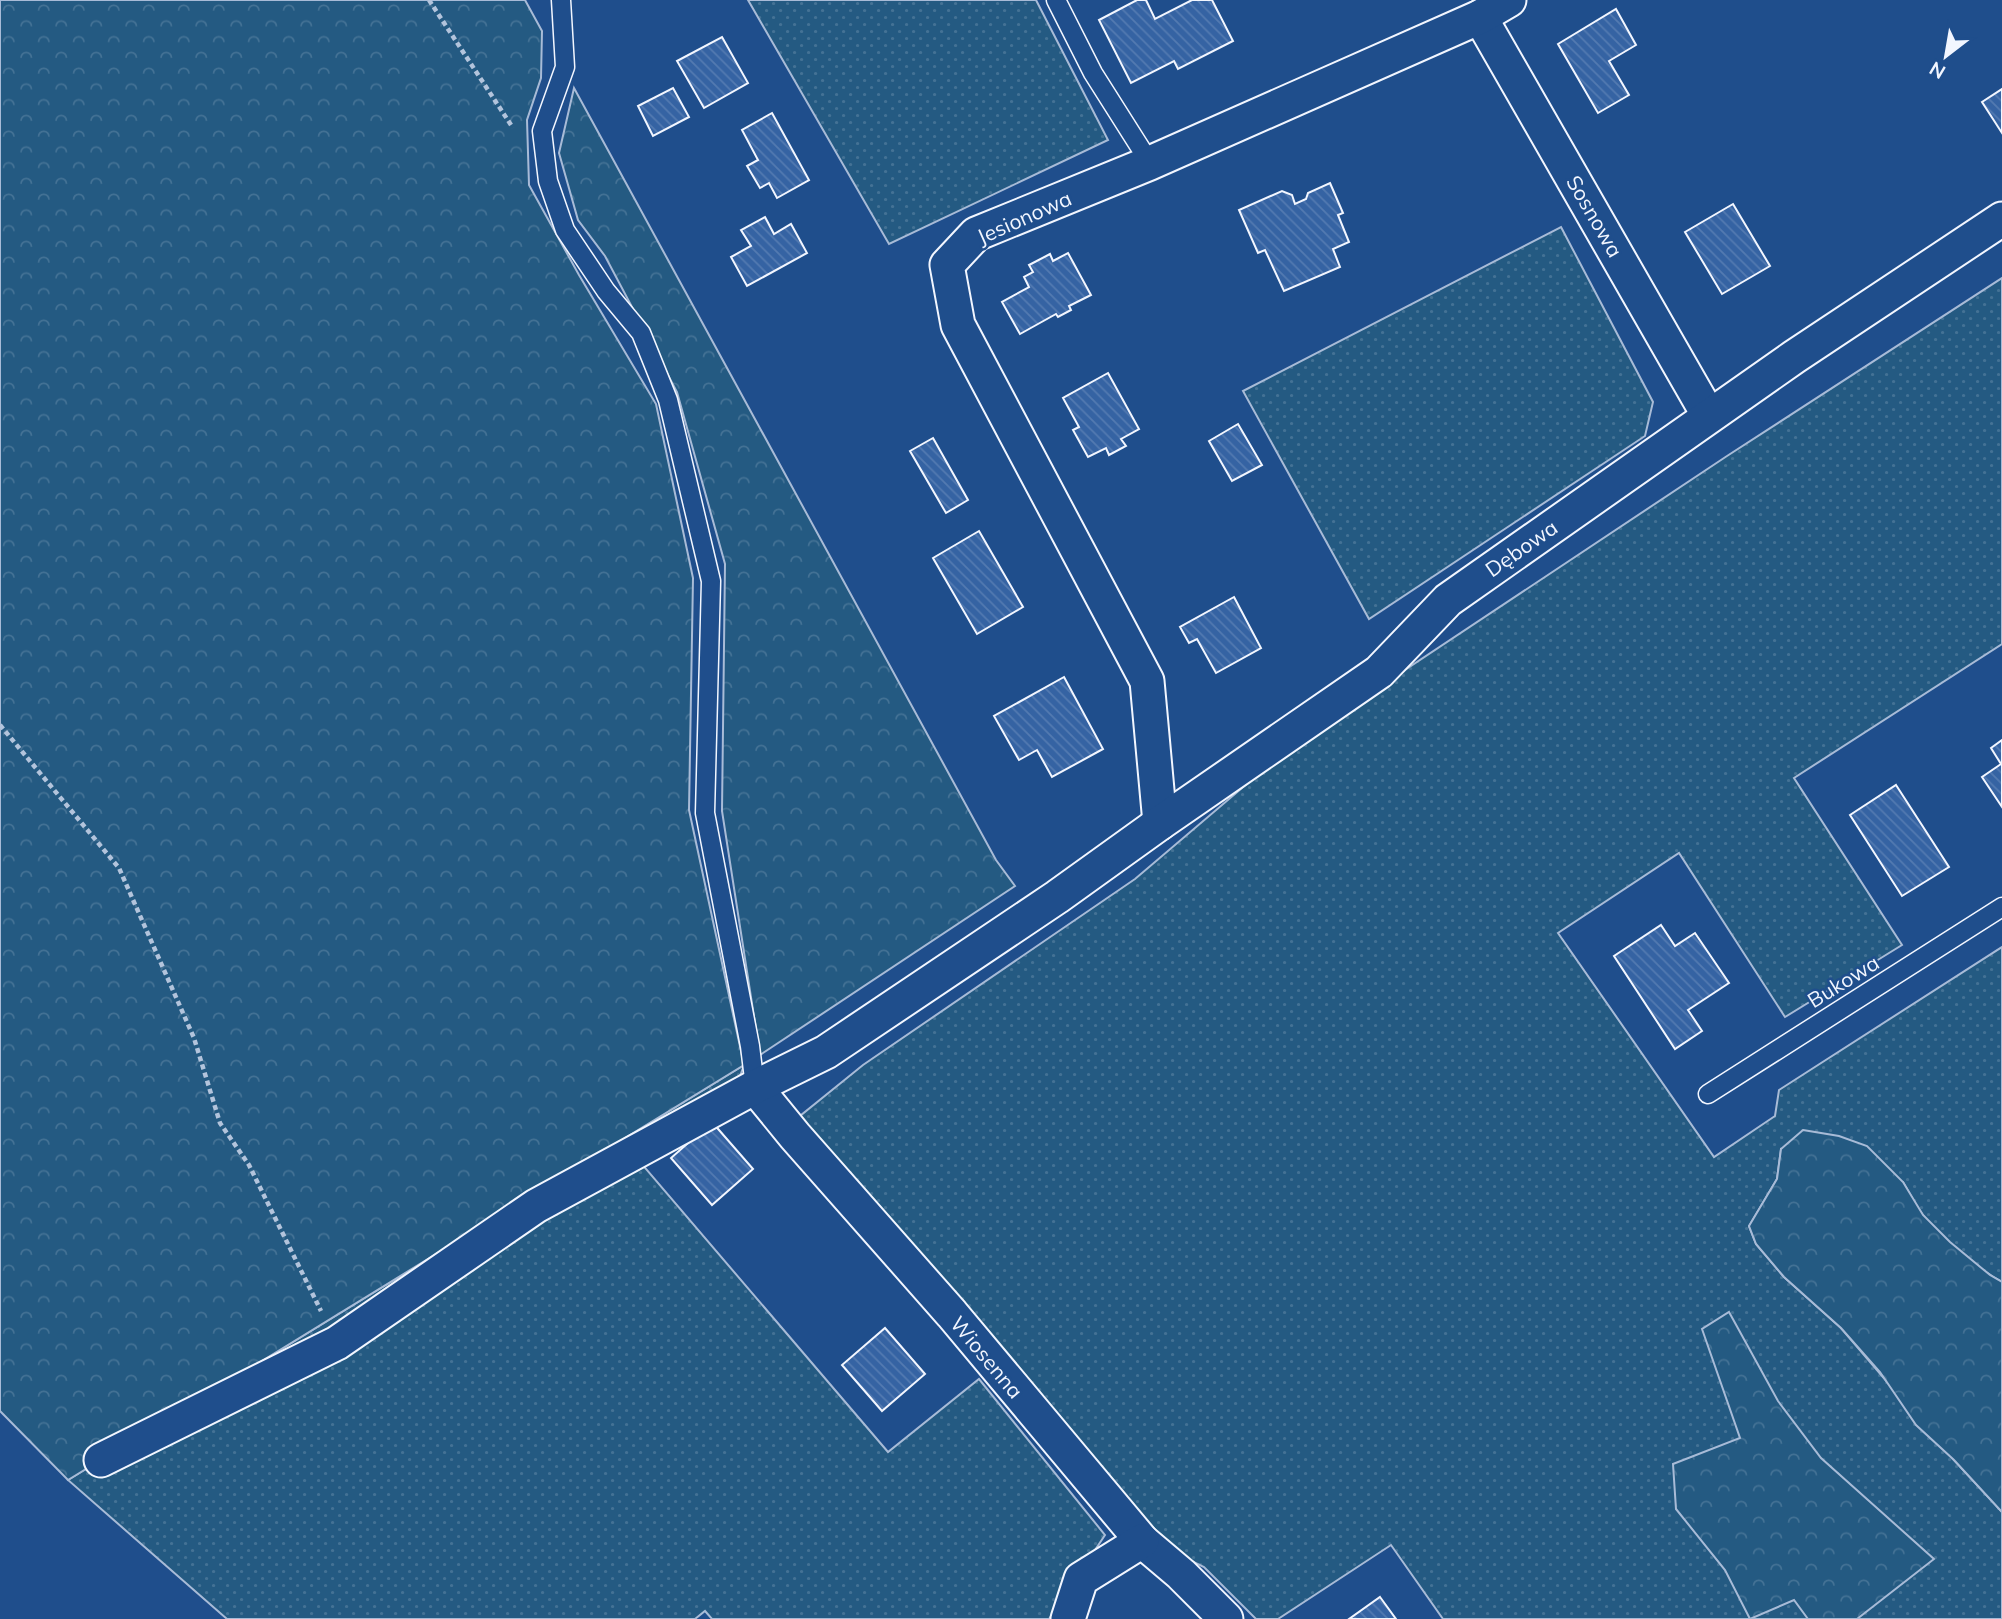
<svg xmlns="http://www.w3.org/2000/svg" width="2002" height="1619" font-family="Mulish,sans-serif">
<defs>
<pattern id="grass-dots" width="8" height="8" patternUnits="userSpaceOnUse" patternTransform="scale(1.75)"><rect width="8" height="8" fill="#245a82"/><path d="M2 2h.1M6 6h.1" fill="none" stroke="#447295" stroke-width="1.8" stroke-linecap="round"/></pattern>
<pattern id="forest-crowns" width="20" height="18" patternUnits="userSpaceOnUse" patternTransform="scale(1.75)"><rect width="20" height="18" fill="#245a82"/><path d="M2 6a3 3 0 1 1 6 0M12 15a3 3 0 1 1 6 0" fill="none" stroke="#447295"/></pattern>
<pattern id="building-back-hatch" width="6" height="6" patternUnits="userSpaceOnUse" patternTransform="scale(1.75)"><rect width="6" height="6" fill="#3563a3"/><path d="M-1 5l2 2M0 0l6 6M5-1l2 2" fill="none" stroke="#537ab1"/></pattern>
</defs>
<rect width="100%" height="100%" fill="#1f4e8c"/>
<!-- grass -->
<g fill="url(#grass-dots)" stroke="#a8bbd7" stroke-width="2">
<path d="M748 0H1036L1108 140 889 244Z"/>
<path d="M1561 227 1653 402 1645 436 1369 619 1243 391Z"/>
<path d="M2002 278V644L1794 778 1902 945 1785 1017 1679 853 1558 933 1714 1157 1775 1116 1779 1090 2002 947V1282C1977 1268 1940 1238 1923 1215 1915 1205 1909 1192 1903 1182L1781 1149 1777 1179 1749 1226 1756 1244 1784 1277 1841 1328 1954 1460 2002 1512V1619H1443L1391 1545 1278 1619H1256L1204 1567 1157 1544 800 1116 863 1065 1135 879 1295 743 1727 456Z"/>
<path d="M744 1065 738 1082 640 1162 888 1452 979 1379 1105 1535 1049 1619H712L705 1611 695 1619H227L68 1480Z"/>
</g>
<!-- forest -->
<g fill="url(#forest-crowns)" stroke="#a8bbd7" stroke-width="2">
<path d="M0 0H525L542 31 541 78 527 120 529 185 579 275 656 404 693 578 689 810 744 1065 68 1480 0 1411Z"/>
<path d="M574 88 996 860 1015 886 760 1055 722 811 725 564 677 392 605 256 578 220 559 153Z"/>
<path d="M1803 1130 1839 1136 1867 1146 1903 1182 1923 1215 1950 1242 1990 1275 2002 1282V1512L1954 1460 1916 1425 1880 1372 1841 1328 1784 1277 1756 1244 1749 1226 1777 1179 1781 1149Z"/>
<path d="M1729 1312 1778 1401 1821 1458 1934 1559 1857 1619H1808L1794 1600 1750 1619 1725 1570 1676 1509 1673 1464 1740 1438 1702 1329Z"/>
</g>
<!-- building -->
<g fill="url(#building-back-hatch)" stroke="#f2f6ff" stroke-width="2">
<path d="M1137 0H1146L1155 19 1192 0H1212L1233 41 1178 69 1174 61 1131 83 1099 20Z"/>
<path d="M1616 9 1636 45 1609 61 1629 95 1598 113 1558 44Z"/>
<path d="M722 37 748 83 704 108 677 61Z"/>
<path d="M673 88 689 117 653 136 638 106Z"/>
<path d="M2002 89V133L1982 102Z"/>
<path d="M772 113 809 180 777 198 769 183 760 188 747 166 758 160 742 130Z"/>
<path d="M1330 183 1343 213 1338 215 1349 242 1333 249 1340 267 1284 291 1265 250 1258 253 1239 210 1282 191 1292 195 1295 204 1306 199 1308 193Z"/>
<path d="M1733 204 1770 266 1722 294 1685 232Z"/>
<path d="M765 217 774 234 791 224 807 253 747 286 731 257 751 246 741 230Z"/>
<path d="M1068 253 1091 295 1069 306 1071 310 1058 317 1056 314 1020 334 1002 302 1029 287 1024 277 1033 272 1029 265 1050 254 1053 261Z"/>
<path d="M1108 373 1139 429 1121 439 1126 446 1109 455 1106 448 1088 457 1073 430 1079 427 1063 398Z"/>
<path d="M1238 424 1262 465 1232 481 1209 441Z"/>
<path d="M933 438 968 500 946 513 910 451Z"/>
<path d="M979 531 1023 607 977 634 933 558Z"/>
<path d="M1234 597 1261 648 1216 673 1197 639 1189 643 1180 627Z"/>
<path d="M1064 677 1103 749 1052 777 1037 750 1019 760 994 716Z"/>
<path d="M2002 740V807L1982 777 2001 764 1991 748Z"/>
<path d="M1896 785 1949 867 1902 896 1850 815Z"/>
<path d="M1661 925 1675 946 1695 933 1729 983 1688 1010 1702 1031 1675 1049 1614 956Z"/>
<path d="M712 1122 753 1169 712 1205 671 1158Z"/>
<path d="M885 1328 925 1374 882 1411 842 1365Z"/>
<path d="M1380 1597 1396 1619H1349Z"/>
</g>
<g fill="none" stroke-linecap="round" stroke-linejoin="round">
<defs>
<g id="service">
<path d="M561 0 565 67 542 131 548 181 565 230 606 291 641 333 668 400 711 581 705 813 750 1046 755 1087"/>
<path d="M1056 0 1093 73 1150 163"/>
<path d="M1708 1094 2002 907"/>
</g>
<g id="minor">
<path d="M1480 17 1709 416"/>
<path d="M1160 823 1147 681 958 325 947 265 976 234 1150 163 1480 17 1509 0"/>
<path d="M755 1087 795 1136 952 1314 1142 1541 1181 1574 1226 1619"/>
<path d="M101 1460 337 1343 536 1206 755 1087 826 1052 1057 897 1160 823 1379 672 1448 600 1794 357 2002 219"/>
<path d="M1068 1619 1081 1579 1142 1541"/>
</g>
</defs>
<!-- service casing -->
<use href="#service" stroke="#f2f6ff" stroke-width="21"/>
<!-- minor casing -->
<use href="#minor" stroke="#f2f6ff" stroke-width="37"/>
<!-- path -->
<g stroke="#b3c4dc" stroke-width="4.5" stroke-dasharray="5 3.5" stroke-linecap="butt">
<path d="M429 0 513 128"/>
<path d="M0 725 119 868 194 1038 220 1123 249 1165 321 1311"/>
</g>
<!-- service -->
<use href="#service" stroke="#1f4e8c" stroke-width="18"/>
<!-- minor -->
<use href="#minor" stroke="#1f4e8c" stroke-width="33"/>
</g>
<g text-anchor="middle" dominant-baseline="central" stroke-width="5" stroke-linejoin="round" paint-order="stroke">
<!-- street labels -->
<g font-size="21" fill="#f2f6ff" stroke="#1f4e8c">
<text transform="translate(1595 216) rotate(60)">Sosnowa</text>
<text transform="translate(1024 217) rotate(-24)">Jesionowa</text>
<text transform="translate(1521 548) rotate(-35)">Dębowa</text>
<text transform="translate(1843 981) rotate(-32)">Bukowa</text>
<text transform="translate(987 1357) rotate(50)">Wiosenna</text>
</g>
</g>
<!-- north arrow -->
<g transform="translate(1946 56) rotate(211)" stroke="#1f4e8c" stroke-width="5" paint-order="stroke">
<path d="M0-5L12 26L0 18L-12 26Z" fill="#f2f6ff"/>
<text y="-10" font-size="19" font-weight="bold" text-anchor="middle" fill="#f2f6ff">N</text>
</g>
</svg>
